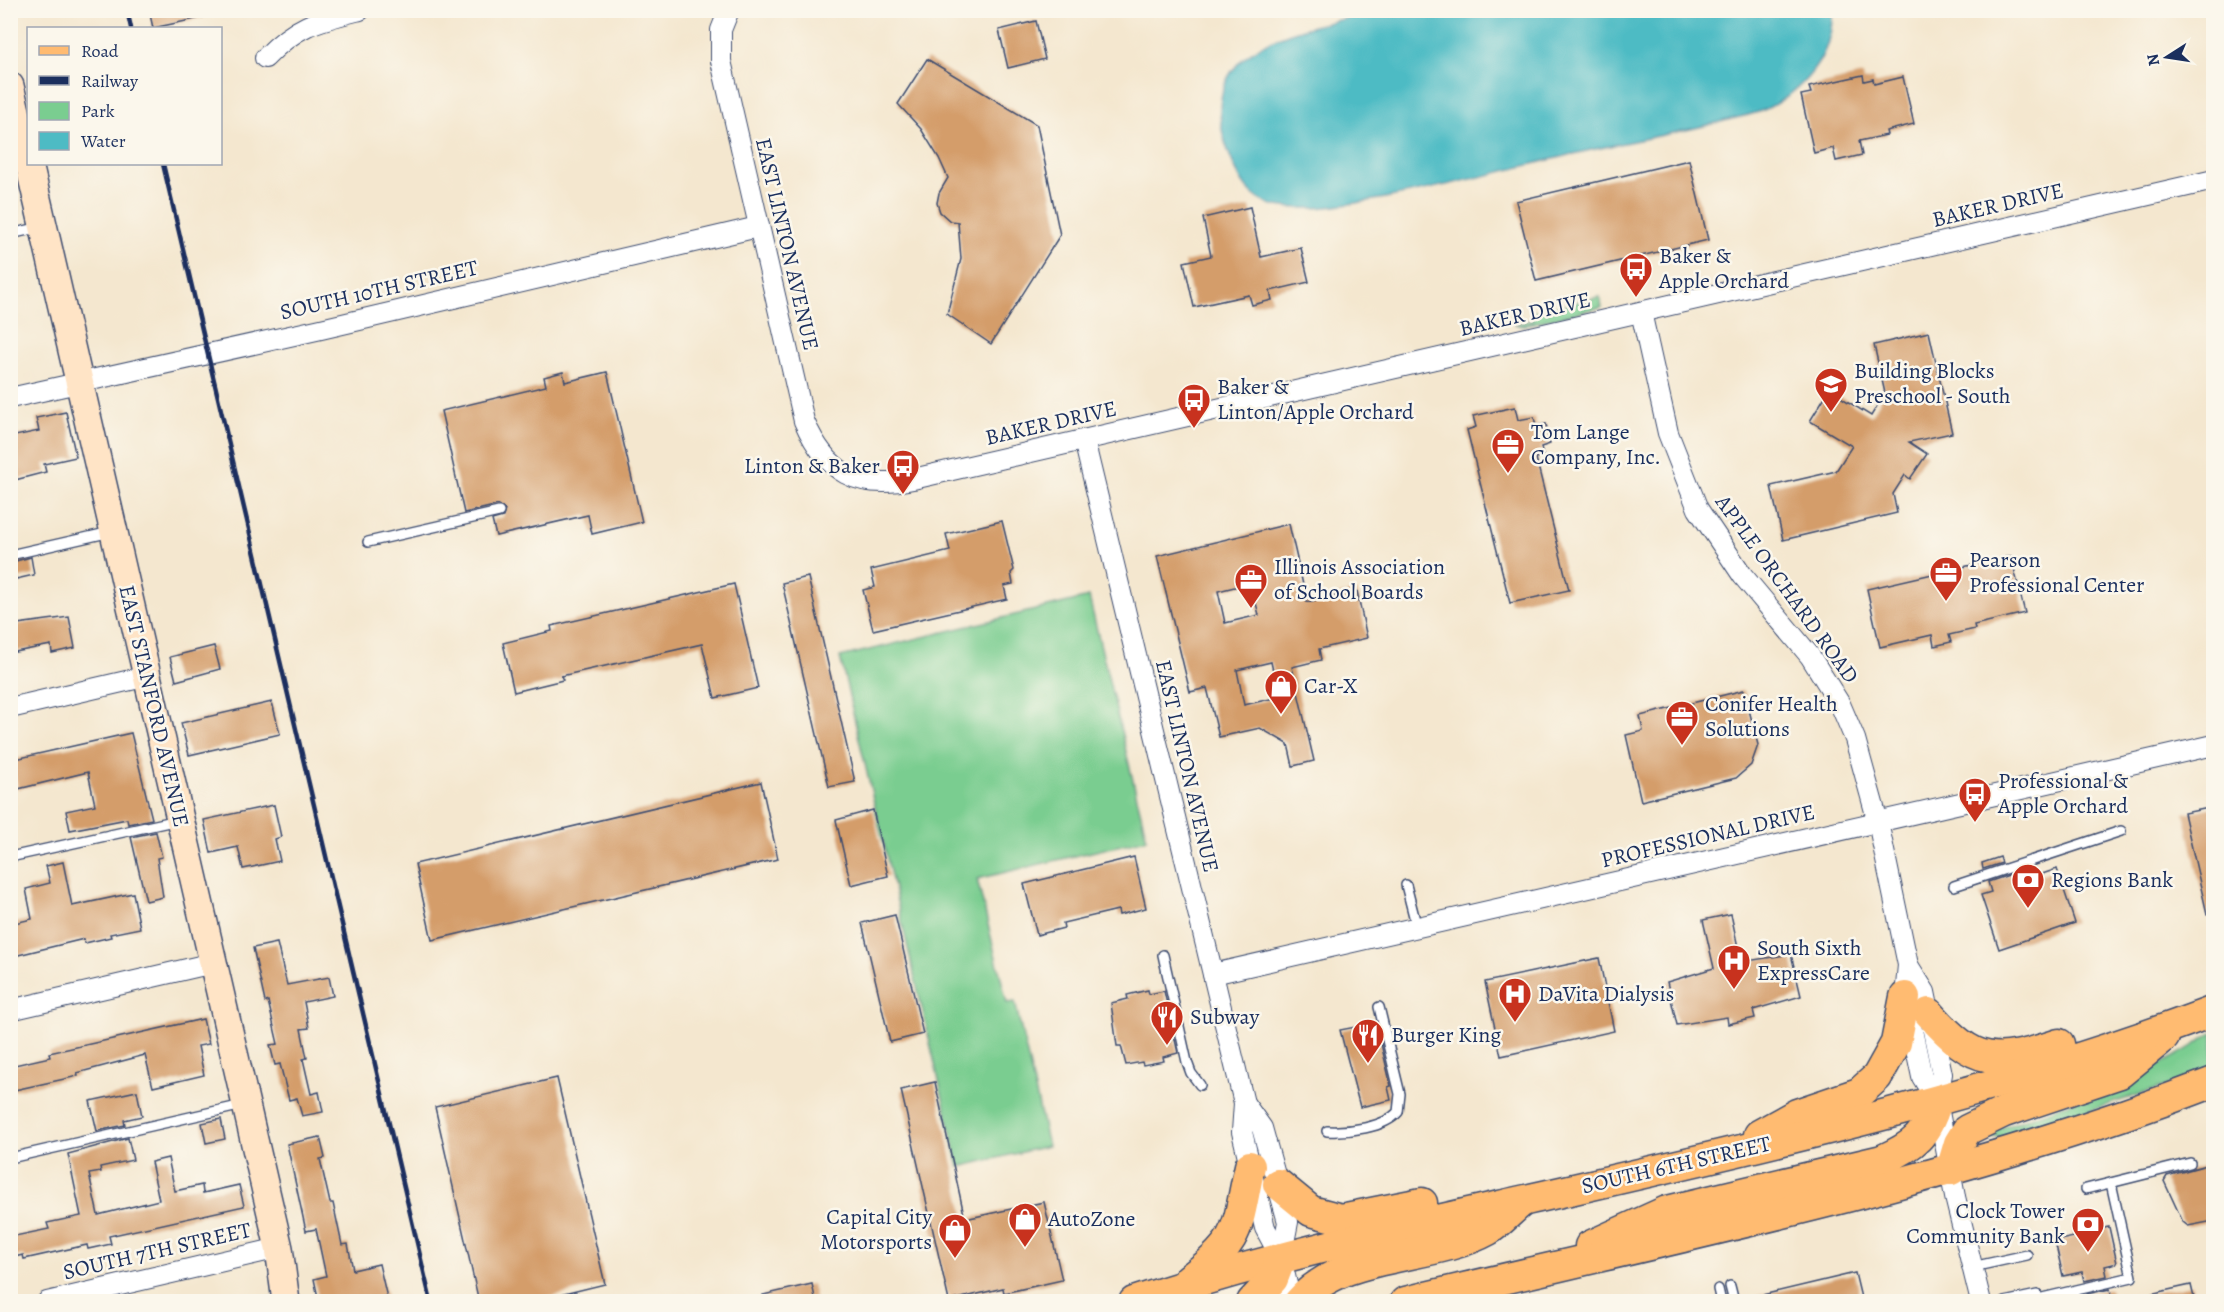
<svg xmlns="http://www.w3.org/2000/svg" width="2224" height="1312" font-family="Alegreya,serif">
<rect width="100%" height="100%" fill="#fbf7ec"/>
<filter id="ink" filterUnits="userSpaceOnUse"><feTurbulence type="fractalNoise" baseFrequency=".0167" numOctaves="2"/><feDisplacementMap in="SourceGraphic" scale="12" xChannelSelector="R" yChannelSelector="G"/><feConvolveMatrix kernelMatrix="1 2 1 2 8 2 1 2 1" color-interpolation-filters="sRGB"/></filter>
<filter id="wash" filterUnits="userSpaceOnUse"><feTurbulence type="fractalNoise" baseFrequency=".008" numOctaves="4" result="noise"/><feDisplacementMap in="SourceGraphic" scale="24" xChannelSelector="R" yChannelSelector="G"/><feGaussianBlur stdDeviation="1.35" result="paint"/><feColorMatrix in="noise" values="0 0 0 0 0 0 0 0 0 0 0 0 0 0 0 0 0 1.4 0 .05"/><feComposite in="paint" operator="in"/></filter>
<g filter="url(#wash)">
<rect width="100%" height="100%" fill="#f4e7cf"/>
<!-- green -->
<g fill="#7acd90" stroke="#4a7e77" stroke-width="1.5">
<path d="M1600 297 1602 307 1521 326 1515 324 1533 320 1532 312Z"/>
<path d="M1089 597 1147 839 977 879 1007 1003 1015 1002 1048 1146 959 1167 840 657Z"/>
<path d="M2213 1032V1068L2166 1086 2003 1138 1980 1136C2057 1106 2147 1081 2213 1032Z"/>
</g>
<!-- water -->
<path fill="#4dbbc4" stroke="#347591" stroke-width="1.5" d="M1381 11 1832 10C1834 54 1805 89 1768 108 1757 114 1743 116 1731 119 1692 130 1653 137 1614 145 1537 161 1462 184 1385 198 1349 204 1312 212 1276 206 1249 200 1239 179 1230 156 1185 43 1301 28 1381 11Z"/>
<g id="blocks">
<!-- building -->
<g fill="#d49d6b" fill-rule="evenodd">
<path d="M149 10H205V17L153 28Z"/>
<path d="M1036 21 1045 59 1008 68 999 30Z"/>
<path d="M927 59 1037 125 1060 235 991 344 947 314 961 259 958 222 950 221 940 212 937 203 939 193 948 178 939 158 921 129 898 104Z"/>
<path d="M1863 75 1864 81 1873 79 1874 84 1903 77 1914 124 1886 131 1887 135 1859 141 1862 155 1836 161 1833 148 1814 153 1801 95 1811 93 1809 87Z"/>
<path d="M1689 160 1708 240 1536 281 1516 201Z"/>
<path d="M1250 207 1261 257 1301 248 1309 282 1270 291 1272 300 1252 305 1249 295 1194 307 1184 262 1211 256 1203 218Z"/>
<path d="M1929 332 1952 433 1909 442 1927 454 1910 479 1905 475 1893 494 1897 513 1783 540 1771 486 1836 471 1852 446 1810 421 1829 390 1871 416 1885 393 1874 345Z"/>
<path d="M563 372 565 382 607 372 642 522 592 534 588 515 496 536 492 520 503 517 505 510 498 505 464 513 441 411 546 386 544 377Z"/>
<path d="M1515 407 1518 420 1534 417 1536 426 1546 424 1550 444 1541 447 1543 456 1536 458 1569 590 1510 603 1467 430 1476 427 1473 416Z"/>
<path d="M66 412 76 457 44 464 46 472 15 480 10 459V437L39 431 36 418Z"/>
<path d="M1002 521 1014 570 1011 573 1013 584 1004 586 1007 599 873 630 863 590 875 587 871 570 950 551 946 534Z"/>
<path d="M1289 524 1307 602 1357 591 1367 638 1319 649 1321 660 1292 667 1314 761 1293 766 1288 744 1260 728 1219 737 1207 688 1190 692 1157 556ZM1251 583 1259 615 1225 623 1218 591ZM1271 662 1279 697 1244 705 1237 670Z"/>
<path d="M2011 556 2025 613 1974 625 1975 629 1949 635 1951 642 1934 646 1932 635 1880 647 1867 589Z"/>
<path d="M31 557 34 575 16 579 12 562Z"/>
<path d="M808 577 855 782 829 787 782 583Z"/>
<path d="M734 584 758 688 715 698 702 644 561 676 563 680 514 692 503 643 552 631 551 626Z"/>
<path d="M69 617 75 648 52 653 51 645 10 653V625Z"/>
<path d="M214 646 220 669 176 681 170 657Z"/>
<path d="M1744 690 1758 745 1751 765 1736 778 1641 801 1626 735 1643 731 1640 716Z"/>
<path d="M272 702 280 734 189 755 181 723Z"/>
<path d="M131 733 152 819 128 824 127 819 70 830 66 811 95 805 88 772 18 789 11 760Z"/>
<path d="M761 782 778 859 432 940 415 864Z"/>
<path d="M274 805 281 837 275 839 280 861 243 869 238 847 211 853 204 820Z"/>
<path d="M2214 807V913L2207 914 2184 813Z"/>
<path d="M873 810 888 876 851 885 836 820Z"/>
<path d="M156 832 162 857 157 858 163 897 146 901 131 837Z"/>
<path d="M1134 857 1146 908 1119 915 1118 910 1063 923 1064 928 1037 935 1024 884Z"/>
<path d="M2000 857 2002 863 1983 869 1982 863Z"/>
<path d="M63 862 72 906 133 893 140 928 110 934 111 937 85 943 84 939 10 957V924L32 919 26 889 50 883 46 866Z"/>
<path d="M2057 869 2075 923 1999 949 1981 895 1991 892 1988 882 2015 873 2018 882Z"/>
<path d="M1731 914 1741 962 1791 954 1801 996 1753 1010 1755 1018 1728 1024 1727 1017 1677 1025 1667 982 1714 968 1703 920Z"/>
<path d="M895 915 923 1034 890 1042 862 923Z"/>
<path d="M277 943 287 985 329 977 333 996 304 1002 309 1028 301 1029 307 1058 303 1059 311 1094 319 1092 323 1112 302 1116 297 1098 289 1100 280 1064 275 1065 270 1045 278 1044 268 1001 265 1002 253 948Z"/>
<path d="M1599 958 1614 1031 1501 1056 1485 982Z"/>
<path d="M1148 990 1149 994 1164 991 1178 1053 1163 1057 1164 1061 1143 1065 1142 1062 1126 1065 1121 1046H1117L1111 1003 1128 999 1127 995Z"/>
<path d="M203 1019 209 1044 198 1046 204 1075 153 1087 145 1055 77 1073 78 1076 10 1091V1066L50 1057 49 1053Z"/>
<path d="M1376 1023 1391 1086 1388 1087 1391 1100 1360 1107 1340 1030Z"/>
<path d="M557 1078 605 1284 531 1302H479L435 1107Z"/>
<path d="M935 1082 965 1219 1044 1202 1062 1280 1004 1293 1003 1288 949 1301 901 1090Z"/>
<path d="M137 1091 142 1116 124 1120 125 1125 97 1131 90 1101Z"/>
<path d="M221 1119 225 1139 206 1143 202 1123Z"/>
<path d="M320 1137 325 1158 320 1159 330 1203H333L342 1245 348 1244 353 1270 379 1264 388 1302H319L314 1279 326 1276 316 1229 306 1231 287 1144Z"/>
<path d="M128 1138 133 1160 100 1167 101 1172 89 1174 98 1215 159 1200 151 1162 168 1158 175 1191 202 1185 203 1193 239 1185 244 1206 109 1236 111 1244 88 1249 87 1245 24 1259 23 1255 10 1258V1237L49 1229 47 1223 81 1216 68 1154Z"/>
<path d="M2214 1163V1221L2188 1226 2183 1222 2164 1181 2167 1176Z"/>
<path d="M2089 1225 2090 1231 2109 1227 2117 1263 2105 1266 2107 1276 2084 1281 2082 1272 2063 1276 2055 1241 2074 1237 2072 1229Z"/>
<path d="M1855 1273 1862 1302H1759L1758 1296Z"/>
<path d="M812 1284 816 1302H764L763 1295Z"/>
<path d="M2191 1285 2195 1302H2146L2145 1295Z"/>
<path d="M2110 1289 2113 1302H2089L2087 1294Z"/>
</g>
</g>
</g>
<g filter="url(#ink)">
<use href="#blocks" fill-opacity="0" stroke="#3c4b6f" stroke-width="1.5"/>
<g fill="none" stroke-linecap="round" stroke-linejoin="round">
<defs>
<g id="service">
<path d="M10 234 42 227"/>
<path d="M368 542 499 512"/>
<path d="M10 555 111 532"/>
<path d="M10 857 178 820"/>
<path d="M1406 885 1417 928"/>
<path d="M1954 886 2121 831"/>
<path d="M1163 955 1187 1062 1191 1073 1200 1085"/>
<path d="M1327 1131C1348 1132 1384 1128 1398 1112L1400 1094 1379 1007"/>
<path d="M10 1158 243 1105"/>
<path d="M2086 1189 2190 1163"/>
<path d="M1972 1267 2027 1255"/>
<path d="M1730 1286 1734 1302"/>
<path d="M1718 1289 1721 1302"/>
<path d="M2038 1299 2132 1277 2111 1183"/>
<path d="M2004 1302 2037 1295"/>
</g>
<g id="minor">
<path d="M729 10 721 30V61L804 421C827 473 856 490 913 479L2214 180"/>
<path d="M265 58C297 25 316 21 360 10"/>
<path d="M1641 312 1668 433 1698 509 1743 576 1810 656 1840 704 1855 739 1878 822 1908 965 1905 997 1922 1077 1937 1101"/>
<path d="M10 398 321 329 758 227"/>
<path d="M1084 440 1244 1103 1242 1132 1265 1228 1281 1258 1291 1302"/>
<path d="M10 708 148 676"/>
<path d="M1908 965 1925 992 1942 1074 1937 1101 1955 1197 1981 1302"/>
<path d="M1213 974 2214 745"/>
<path d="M10 1010 213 963"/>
<path d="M1244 1103 1262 1128 1288 1222 1281 1258"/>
<path d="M47 1302 279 1248"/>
</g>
<g id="secondary">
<path d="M10 86 28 161"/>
<path d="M29 164 279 1248 286 1302"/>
</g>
<g id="primary">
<path d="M1929 1013C1975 1066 1995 1065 2059 1044"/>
<path d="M1759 1135 1797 1114 1859 1093 1877 1077 1896 1043 1905 997"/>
<path d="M1951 1170 1959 1143 1967 1130 2004 1112 2120 1073 2164 1037"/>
<path d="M1278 1184 1311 1211 1341 1219 1422 1203"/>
<path d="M1590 1246 1667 1211 1882 1160C1914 1146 1927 1135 1937 1101"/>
<path d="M1189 1279C1244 1238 1236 1227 1250 1166"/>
<path d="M1134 1302C1262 1259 1394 1230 1526 1200 1758 1147 1990 1096 2214 1011"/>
<path d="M1252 1302 1273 1279 1281 1258"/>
<path d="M1299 1302C1343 1250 1430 1262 1488 1230 1499 1224 1510 1211 1520 1203"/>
<path d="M1405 1302C1677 1237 1952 1183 2214 1082"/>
</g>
</defs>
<!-- service casing -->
<use href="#service" stroke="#3c4b6f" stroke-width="12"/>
<!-- minor casing -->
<use href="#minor" stroke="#3c4b6f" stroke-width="22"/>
<!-- secondary casing -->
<use href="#secondary" stroke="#3c4b6f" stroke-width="30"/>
<!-- primary casing -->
<use href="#primary" stroke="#3c4b6f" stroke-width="33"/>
<!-- service -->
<use href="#service" stroke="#fff" stroke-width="9"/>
<!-- minor -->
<use href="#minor" stroke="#fff" stroke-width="20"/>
<!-- secondary -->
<use href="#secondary" stroke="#ffe4c6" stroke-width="27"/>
<!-- primary -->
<use href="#primary" stroke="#ffbb71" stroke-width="30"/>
<!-- rail -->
<g stroke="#1b2f5e" stroke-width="4.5">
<path d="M127 10 131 28"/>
<path d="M163 164 431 1302"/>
</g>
</g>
</g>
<!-- icons -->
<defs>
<symbol id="bus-pin" viewBox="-11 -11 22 30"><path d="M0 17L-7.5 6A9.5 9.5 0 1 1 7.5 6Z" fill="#c8321e" stroke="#fbf7ec"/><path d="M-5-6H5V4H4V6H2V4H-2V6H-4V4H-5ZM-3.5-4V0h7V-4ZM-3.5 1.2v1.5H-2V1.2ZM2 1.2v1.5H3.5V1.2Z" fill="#fff"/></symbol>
<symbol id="school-pin" viewBox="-11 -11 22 30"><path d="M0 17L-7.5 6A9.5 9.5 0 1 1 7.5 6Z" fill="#c8321e" stroke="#fbf7ec"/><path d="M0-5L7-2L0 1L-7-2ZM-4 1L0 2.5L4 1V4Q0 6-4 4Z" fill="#fff"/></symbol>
<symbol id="office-pin" viewBox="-11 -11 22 30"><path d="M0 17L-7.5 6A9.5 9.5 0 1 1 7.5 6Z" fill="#c8321e" stroke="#fbf7ec"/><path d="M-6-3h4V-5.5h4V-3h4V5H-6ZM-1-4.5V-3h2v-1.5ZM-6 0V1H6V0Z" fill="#fff"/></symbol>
<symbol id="shop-pin" viewBox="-11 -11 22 30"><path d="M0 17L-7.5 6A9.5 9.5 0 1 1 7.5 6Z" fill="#c8321e" stroke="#fbf7ec"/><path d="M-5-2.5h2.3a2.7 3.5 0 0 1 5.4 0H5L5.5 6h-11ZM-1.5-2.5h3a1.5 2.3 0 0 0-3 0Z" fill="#fff"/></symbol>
<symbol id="bank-pin" viewBox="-11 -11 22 30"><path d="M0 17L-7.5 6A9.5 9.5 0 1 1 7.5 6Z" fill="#c8321e" stroke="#fbf7ec"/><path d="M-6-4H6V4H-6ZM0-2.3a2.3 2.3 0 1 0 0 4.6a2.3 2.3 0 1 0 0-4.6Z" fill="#fff"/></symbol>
<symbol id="hospital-pin" viewBox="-11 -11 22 30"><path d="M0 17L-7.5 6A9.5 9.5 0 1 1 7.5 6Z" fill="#c8321e" stroke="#fbf7ec"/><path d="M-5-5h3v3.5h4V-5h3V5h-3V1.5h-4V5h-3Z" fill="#fff"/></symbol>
<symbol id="restaurant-pin" viewBox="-11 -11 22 30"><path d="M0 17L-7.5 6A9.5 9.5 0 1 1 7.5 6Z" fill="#c8321e" stroke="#fbf7ec"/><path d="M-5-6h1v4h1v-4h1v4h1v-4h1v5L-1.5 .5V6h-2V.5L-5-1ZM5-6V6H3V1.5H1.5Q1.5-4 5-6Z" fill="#fff"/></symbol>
</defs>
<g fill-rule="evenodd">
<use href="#bus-pin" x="1617" y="250" width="38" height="52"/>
<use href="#school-pin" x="1812" y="365" width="38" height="52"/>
<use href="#bus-pin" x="1175" y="381" width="38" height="52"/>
<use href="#office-pin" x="1489" y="426" width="38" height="52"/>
<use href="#bus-pin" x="884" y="447" width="38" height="52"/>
<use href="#office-pin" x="1927" y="554" width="38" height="52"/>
<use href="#office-pin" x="1232" y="561" width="38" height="52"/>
<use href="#shop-pin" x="1262" y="667" width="38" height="52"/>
<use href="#office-pin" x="1663" y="698" width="38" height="52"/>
<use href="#bus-pin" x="1956" y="775" width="38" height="52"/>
<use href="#bank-pin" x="2009" y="861" width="38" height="52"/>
<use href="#hospital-pin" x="1715" y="942" width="38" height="52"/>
<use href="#hospital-pin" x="1496" y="975" width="38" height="52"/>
<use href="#restaurant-pin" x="1148" y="998" width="38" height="52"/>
<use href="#restaurant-pin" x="1349" y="1016" width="38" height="52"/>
<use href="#shop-pin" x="1006" y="1200" width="38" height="52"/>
<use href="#bank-pin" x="2069" y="1205" width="38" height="52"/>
<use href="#shop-pin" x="936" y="1211" width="38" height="52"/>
</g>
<g text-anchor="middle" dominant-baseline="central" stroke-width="5" stroke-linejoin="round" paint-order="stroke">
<!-- street labels -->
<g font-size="22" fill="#1b2f5e" stroke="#fbf7ec">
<text transform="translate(1998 205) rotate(-13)">BAKER DRIVE</text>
<text transform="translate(787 244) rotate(77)">EAST LINTON AVENUE</text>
<text transform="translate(379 290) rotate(-13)">SOUTH 10TH STREET</text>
<text transform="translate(1525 314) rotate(-13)">BAKER DRIVE</text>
<text transform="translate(1051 423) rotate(-13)">BAKER DRIVE</text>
<text transform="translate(1787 589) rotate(54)">APPLE ORCHARD ROAD</text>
<text transform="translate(154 706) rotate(77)">EAST STANFORD AVENUE</text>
<text transform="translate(1187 766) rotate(77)">EAST LINTON AVENUE</text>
<text transform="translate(1708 836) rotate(-13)">PROFESSIONAL DRIVE</text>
<text transform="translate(1676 1165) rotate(-13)">SOUTH 6TH STREET</text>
<text transform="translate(157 1251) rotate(-13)">SOUTH 7TH STREET</text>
</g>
<!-- poi labels -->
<g font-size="22" fill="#1b2f5e" stroke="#fbf7ec" text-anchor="start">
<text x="1659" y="256">Baker &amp;<tspan x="1659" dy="25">Apple Orchard</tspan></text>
<text x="1854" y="371">Building Blocks<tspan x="1854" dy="25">Preschool - South</tspan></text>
<text x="1217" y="387">Baker &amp;<tspan x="1217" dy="25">Linton/Apple Orchard</tspan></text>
<text x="1531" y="432">Tom Lange<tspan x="1531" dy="25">Company, Inc.</tspan></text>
<text x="880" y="466" text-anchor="end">Linton &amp; Baker</text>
<text x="1969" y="560">Pearson<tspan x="1969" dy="25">Professional Center</tspan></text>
<text x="1274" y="567">Illinois Association<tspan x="1274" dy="25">of School Boards</tspan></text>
<text x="1304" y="686">Car-X</text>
<text x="1705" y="704">Conifer Health<tspan x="1705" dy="25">Solutions</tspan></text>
<text x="1998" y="781">Professional &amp;<tspan x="1998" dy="25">Apple Orchard</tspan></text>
<text x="2051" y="880">Regions Bank</text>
<text x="1757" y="948">South Sixth<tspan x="1757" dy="25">ExpressCare</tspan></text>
<text x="1538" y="994">DaVita Dialysis</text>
<text x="1190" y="1017">Subway</text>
<text x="1391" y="1035">Burger King</text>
<text x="2065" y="1211" text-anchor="end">Clock Tower<tspan x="2065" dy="25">Community Bank</tspan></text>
<text x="932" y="1217" text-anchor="end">Capital City<tspan x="932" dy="25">Motorsports</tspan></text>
<text x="1048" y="1219">AutoZone</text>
</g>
</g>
<!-- margin -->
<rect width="2224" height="1312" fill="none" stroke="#fbf7ec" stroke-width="36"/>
<!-- legend -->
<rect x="27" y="27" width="195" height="138" fill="#fbf7ec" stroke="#a1a7b3" stroke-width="1.5"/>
<rect x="39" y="46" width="30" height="9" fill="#ffbb71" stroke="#a1a7b3" stroke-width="1.5"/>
<text x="81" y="57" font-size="18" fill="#1b2f5e">Road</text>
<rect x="39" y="76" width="30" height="9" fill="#1b2f5e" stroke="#a1a7b3" stroke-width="1.5"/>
<text x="81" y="87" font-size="18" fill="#1b2f5e">Railway</text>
<rect x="39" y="102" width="30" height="18" fill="#7acd90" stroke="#a1a7b3" stroke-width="1.5"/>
<text x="81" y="117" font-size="18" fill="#1b2f5e">Park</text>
<rect x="39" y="132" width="30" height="18" fill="#4dbbc4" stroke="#a1a7b3" stroke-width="1.5"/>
<text x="81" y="147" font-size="18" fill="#1b2f5e">Water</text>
<!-- north arrow -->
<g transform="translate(2167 57) rotate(258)" stroke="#fbf7ec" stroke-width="4.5" paint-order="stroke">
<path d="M0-4.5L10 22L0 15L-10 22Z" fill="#1b2f5e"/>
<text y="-9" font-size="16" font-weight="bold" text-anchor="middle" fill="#1b2f5e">N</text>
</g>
</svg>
